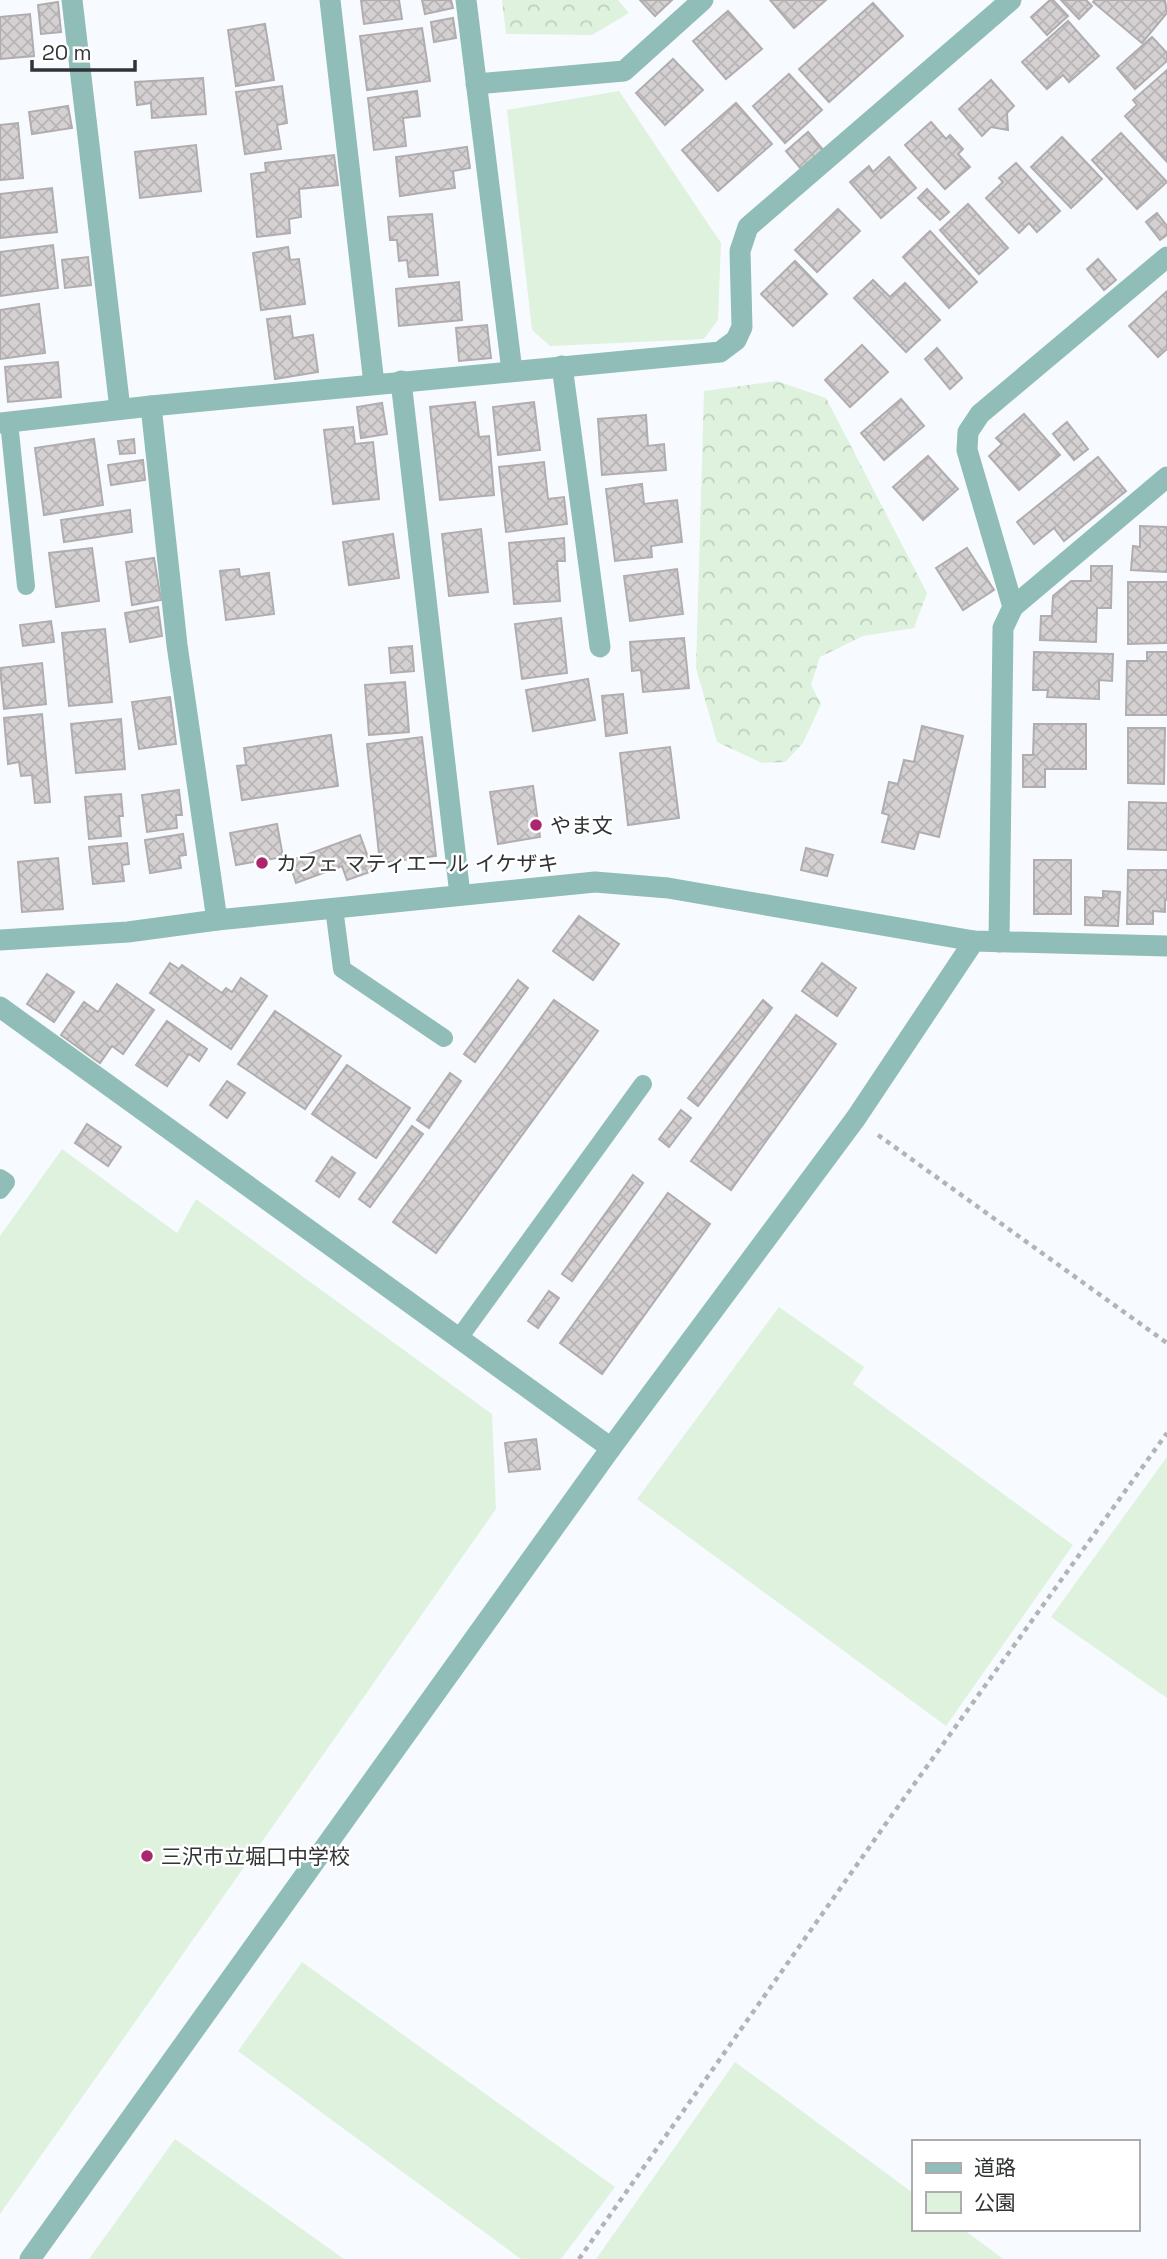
<svg xmlns="http://www.w3.org/2000/svg" width="1167" height="2259" font-family="'Space Grotesk','Noto Sans JP',sans-serif">
<defs>
<pattern id="forest-crowns" width="20" height="18" patternUnits="userSpaceOnUse" patternTransform="scale(1.75)"><rect width="20" height="18" fill="#def2de"/><path d="M2 6a3 3 0 1 1 6 0M12 15a3 3 0 1 1 6 0" fill="none" stroke="#bfd0bf"/></pattern>
<pattern id="building-cross-hatch" width="8" height="8" patternUnits="userSpaceOnUse" patternTransform="scale(1.75)"><rect width="8" height="8" fill="#d5d1d3"/><path d="M0 0l8 8M0 8l8-8" fill="none" stroke="#b7b4b6"/></pattern>
</defs>
<rect width="100%" height="100%" fill="#f7fbff"/>
<!-- green -->
<g fill="#def2de">
<path d="M619 91 721 243 718 320 704 339 550 346 532 330 507 110Z"/>
<path d="M62 1149 177 1233 196 1199 492 1414 496 1509 0 2214V1236Z"/>
<path d="M779 1307 864 1367 853 1384 1073 1545 946 1726 637 1499Z"/>
<path d="M1167 1457V1698L1051 1617Z"/>
<path d="M302 1962 615 2187 561 2259H521L238 2051Z"/>
<path d="M735 2062 913 2193V2229H963L1003 2259H596Z"/>
<path d="M175 2139 344 2259H89Z"/>
</g>
<!-- forest -->
<g fill="url(#forest-crowns)">
<path d="M502 0H618L629 13 592 35 506 34Z"/>
<path d="M777 381 826 398 927 593 914 628 863 636 820 657 811 685 821 704 803 743 785 762 762 763 717 742 696 668 704 391Z"/>
</g>
<!-- building -->
<g fill="url(#building-cross-hatch)" stroke="#b1adaf" stroke-width="2">
<path d="M361 0H399L402 19 364 24Z"/>
<path d="M422 0H451L453 8 425 14Z"/>
<path d="M640 0H672L655 16Z"/>
<path d="M770 0H826L794 28Z"/>
<path d="M1050 0H1053L1068 16 1047 35 1031 17Z"/>
<path d="M1061 0H1086L1092 6 1079 19Z"/>
<path d="M1095 0H1165L1167 13 1142 43 1093 2Z"/>
<path d="M58 2 61 32 41 34 38 5Z"/>
<path d="M873 3 903 36 829 102 799 69Z"/>
<path d="M728 11 762 49 726 79 693 41Z"/>
<path d="M30 14 34 56 0 59V17Z"/>
<path d="M453 18 456 38 434 42 431 22Z"/>
<path d="M1068 21 1099 56 1069 82 1063 75 1047 89 1022 62Z"/>
<path d="M265 24 274 80 236 86 228 30Z"/>
<path d="M422 28 430 81 367 90 360 36Z"/>
<path d="M1152 37 1167 53V61L1135 89 1117 68Z"/>
<path d="M673 59 703 90 665 125 636 93Z"/>
<path d="M1167 70V162L1125 116 1137 105 1133 100Z"/>
<path d="M789 74 822 110 785 143 753 106Z"/>
<path d="M203 78 206 114 152 118 151 103 137 105 135 82Z"/>
<path d="M991 80 1014 106 1007 113 1008 130 991 127 982 136 959 109Z"/>
<path d="M282 86 287 123 277 125 281 149 245 154 236 92Z"/>
<path d="M417 91 420 116 403 118 406 146 374 150 368 98Z"/>
<path d="M736 103 772 144 718 191 682 150Z"/>
<path d="M68 106 72 128 32 134 29 112Z"/>
<path d="M931 122 946 139 950 135 963 149 958 154 970 167 945 189 905 145Z"/>
<path d="M18 123 23 178 0 180V125Z"/>
<path d="M808 132 824 151 802 170 786 151Z"/>
<path d="M1121 133 1167 182 1137 209 1092 160Z"/>
<path d="M1062 137 1102 179 1071 208 1031 167Z"/>
<path d="M196 145 201 191 140 198 135 152Z"/>
<path d="M467 147 470 168 453 171 455 188 400 196 396 157Z"/>
<path d="M334 155 338 185 299 189 301 217 289 219 290 233 257 237 251 174 266 172 265 163Z"/>
<path d="M889 157 916 188 881 218 850 182 869 166 873 172Z"/>
<path d="M1016 163 1060 211 1037 232 1029 223 1019 233 986 198 1003 182 999 178Z"/>
<path d="M52 188 57 232 0 238V194Z"/>
<path d="M927 189 949 212 940 220 918 198Z"/>
<path d="M968 204 1008 248 979 274 940 230Z"/>
<path d="M838 209 860 231 817 272 795 250Z"/>
<path d="M1157 213 1167 226V235L1160 240 1146 222Z"/>
<path d="M432 214 438 275 409 277 407 260 399 261 397 240H390L388 217Z"/>
<path d="M930 231 977 282 949 308 903 257Z"/>
<path d="M53 245 58 288 0 296V252Z"/>
<path d="M288 247 290 260 299 259 305 304 261 310 253 253Z"/>
<path d="M88 257 91 285 65 288 62 260Z"/>
<path d="M1098 259 1116 280 1104 290 1087 269Z"/>
<path d="M795 261 827 294 793 326 761 294Z"/>
<path d="M873 280 890 297 905 283 940 320 906 352 854 298Z"/>
<path d="M459 282 462 320 399 326 396 289Z"/>
<path d="M1167 291V349L1158 357 1129 326Z"/>
<path d="M39 304 45 353 0 359V310Z"/>
<path d="M290 316 293 338 313 335 318 372 275 379 267 319Z"/>
<path d="M487 325 491 358 459 361 456 328Z"/>
<path d="M862 345 888 372 850 407 825 380Z"/>
<path d="M937 348 962 378 950 389 925 359Z"/>
<path d="M58 362 61 397 8 402 5 367Z"/>
<path d="M901 399 924 426 884 460 861 433Z"/>
<path d="M475 402 479 437 489 436 494 495 440 500 430 407Z"/>
<path d="M534 402 540 450 498 455 493 407Z"/>
<path d="M382 403 387 434 361 438 357 407Z"/>
<path d="M1024 414 1060 455 1019 490 989 456 1002 444 996 438Z"/>
<path d="M646 415 648 446 664 444 666 470 602 475 598 419Z"/>
<path d="M1067 422 1088 449 1074 460 1053 434Z"/>
<path d="M353 427 355 444 373 442 379 499 333 504 324 430Z"/>
<path d="M94 439 103 505 44 515 35 448Z"/>
<path d="M134 439 135 453 120 454 118 441Z"/>
<path d="M928 456 958 489 923 520 893 487Z"/>
<path d="M1098 457 1126 491 1064 541 1054 528 1034 544 1017 522Z"/>
<path d="M143 460 145 480 111 485 108 465Z"/>
<path d="M544 462 548 499 564 497 567 524 506 532 499 467Z"/>
<path d="M642 484 644 504 677 500 682 542 651 546 652 557 615 561 606 489Z"/>
<path d="M130 510 132 532 64 542 61 520Z"/>
<path d="M1140 526 1167 527V572L1131 570 1133 546 1140 547Z"/>
<path d="M481 529 488 592 449 596 442 534Z"/>
<path d="M393 534 399 578 349 585 343 542Z"/>
<path d="M564 538 565 561H557L560 601 514 604 509 543Z"/>
<path d="M92 548 99 601 56 607 49 553Z"/>
<path d="M967 548 994 590 963 610 936 568Z"/>
<path d="M154 558 161 600 132 605 126 562Z"/>
<path d="M1091 566H1112L1111 608H1097L1096 642 1040 640 1041 616H1052L1053 596 1071 581H1091Z"/>
<path d="M239 569 240 577 269 573 274 614 226 620 220 571Z"/>
<path d="M677 569 683 614 630 621 624 576Z"/>
<path d="M1128 582H1167V643L1128 644Z"/>
<path d="M158 607 162 636 130 642 125 613Z"/>
<path d="M561 618 567 673 522 679 515 624Z"/>
<path d="M51 621 54 642 23 646 20 625Z"/>
<path d="M105 629 112 702 69 706 62 633Z"/>
<path d="M684 638 689 688 643 692 641 670 632 671 630 642Z"/>
<path d="M412 646 414 671 391 673 389 648Z"/>
<path d="M1034 652 1113 654 1112 681 1099 680V699L1047 697 1048 690H1033Z"/>
<path d="M1147 652H1167V715H1126L1127 661H1147Z"/>
<path d="M42 663 46 704 4 709 0 668Z"/>
<path d="M588 679 595 720 533 731 526 690Z"/>
<path d="M405 682 409 732 369 735 365 685Z"/>
<path d="M623 694 627 733 606 736 602 696Z"/>
<path d="M170 697 176 744 139 749 132 702Z"/>
<path d="M42 714 50 802 35 803 32 775 21 776 19 762 8 764 4 718Z"/>
<path d="M121 719 125 769 76 773 71 724Z"/>
<path d="M1034 724H1086V769H1045V787H1023V755H1033Z"/>
<path d="M922 726 963 736 939 837 919 832 914 849 882 842 889 815 882 813 889 782 898 784 904 760 914 762Z"/>
<path d="M1128 728H1165L1164 784 1128 783Z"/>
<path d="M331 735 338 786 242 800 237 766 246 765 244 748Z"/>
<path d="M422 737 436 856 380 863 367 744Z"/>
<path d="M670 747 679 818 628 825 620 753Z"/>
<path d="M533 786 540 837 498 844 490 792Z"/>
<path d="M179 790 182 815H176L177 828 147 832 142 795Z"/>
<path d="M121 794 123 816H119L121 836 89 839 85 797Z"/>
<path d="M1129 802 1167 803V850L1128 849Z"/>
<path d="M277 824 283 857 236 865 230 833Z"/>
<path d="M183 834 186 855 179 856 181 868 150 873 145 840Z"/>
<path d="M360 835 373 871 347 880 342 866 296 883 289 861Z"/>
<path d="M127 843 129 864 122 865 124 881 93 884 89 847Z"/>
<path d="M806 848 833 855 827 876 801 870Z"/>
<path d="M58 858 63 909 22 912 18 862Z"/>
<rect x="1034" y="860" width="37" height="54"/>
<path d="M1128 870H1167V900H1165V912L1153 911V924H1127Z"/>
<path d="M1103 891 1120 892 1118 926 1085 925V897L1103 898Z"/>
<path d="M579 916 619 944 593 980 553 951Z"/>
<path d="M170 963 179 969 182 965 222 993 226 988 232 992 241 978 267 996 231 1049 150 993Z"/>
<path d="M822 963 856 988 837 1016 802 991Z"/>
<path d="M47 974 74 992 54 1022 27 1004Z"/>
<path d="M518 980 528 988 475 1062 464 1054Z"/>
<path d="M117 984 154 1010 123 1054 112 1046 100 1063 61 1035 84 1002 98 1012Z"/>
<path d="M554 1000 598 1031 436 1253 393 1222Z"/>
<path d="M763 1000 772 1008 698 1106 688 1098Z"/>
<path d="M275 1011 341 1056 305 1109 238 1064Z"/>
<path d="M796 1015 836 1044 731 1190 691 1161Z"/>
<path d="M167 1021 207 1049 199 1061 189 1054 167 1086 136 1065Z"/>
<path d="M347 1065 410 1108 376 1158 312 1114Z"/>
<path d="M450 1073 461 1081 429 1128 417 1120Z"/>
<path d="M227 1081 245 1093 227 1118 210 1105Z"/>
<path d="M681 1110 691 1118 669 1147 659 1139Z"/>
<path d="M87 1124 121 1147 108 1166 75 1143Z"/>
<path d="M412 1126 423 1134 370 1207 359 1199Z"/>
<path d="M332 1157 355 1173 339 1197 316 1181Z"/>
<path d="M633 1175 643 1183 572 1281 562 1274Z"/>
<path d="M668 1193 710 1224 602 1374 560 1343Z"/>
<path d="M549 1291 559 1298 538 1328 528 1321Z"/>
<path d="M536 1439 540 1469 509 1472 505 1443Z"/>
</g>
<g fill="none" stroke-linecap="round" stroke-linejoin="round">
<!-- path -->
<g stroke="#b1b5b8" stroke-width="4.5" stroke-dasharray="5 5" stroke-linecap="butt">
<path d="M878 1135 1167 1343"/>
<path d="M579 2259 892 1815 1167 1433"/>
</g>
<!-- service -->
<g stroke="#91bdb8" stroke-width="18">
<path d="M9 422 26 586"/>
<path d="M334 908 342 969 444 1038"/>
<path d="M0 1178 6 1182 0 1190"/>
<path d="M459 1338 643 1084"/>
</g>
<!-- minor -->
<g stroke="#91bdb8" stroke-width="21">
<path d="M72 0 120 409"/>
<path d="M330 0 374 384"/>
<path d="M466 0 512 371"/>
<path d="M476 84 624 71 703 0"/>
<path d="M562 366 600 647"/>
<path d="M401 381 460 895"/>
<path d="M151 406 177 645 217 920"/>
<path d="M0 423 151 406 720 352 736 340 742 327 740 251 748 227 1011 0"/>
<path d="M1013 607 967 450 968 432 980 414 1167 257"/>
<path d="M0 940 128 932 217 920 595 882 668 888 974 941 1167 946"/>
<path d="M999 942 1003 628 1013 607 1167 477"/>
<path d="M0 1007 611 1448"/>
<path d="M30 2259 611 1448 856 1118 974 941"/>
</g>
</g>
<!-- markers -->
<g fill="#ab266e" stroke="#fff" stroke-width="2.5">
<circle cx="536" cy="825" r="7"/>
<circle cx="262" cy="863" r="7"/>
<circle cx="147" cy="1856" r="7"/>
</g>
<g text-anchor="middle" dominant-baseline="central" stroke-width="5" stroke-linejoin="round" paint-order="stroke">
<!-- poi labels -->
<g font-size="21" fill="#313334" stroke="#fff" text-anchor="start">
<text x="550" y="825">やま文</text>
<text x="276" y="863">カフェ マティエール イケザキ</text>
<text x="161" y="1856">三沢市立堀口中学校</text>
</g>
</g>
<!-- legend -->
<rect x="912" y="2140" width="228" height="91" fill="#ffffff" stroke="#adadae" stroke-width="2"/>
<rect x="926" y="2163" width="35" height="10" fill="#91bdb8" stroke="#adadae" stroke-width="2"/>
<text x="974" y="2175" font-size="21" fill="#313334">道路</text>
<rect x="926" y="2192" width="35" height="21" fill="#def2de" stroke="#adadae" stroke-width="2"/>
<text x="974" y="2210" font-size="21" fill="#313334">公園</text>
<!-- scale -->
<path d="M32 60v10h103v-10" fill="none" stroke="#313334" stroke-width="3.5"/>
<text x="42" y="60" font-size="21" fill="#313334" stroke="#ffffff" stroke-width="5" paint-order="stroke">20 m</text>
</svg>
